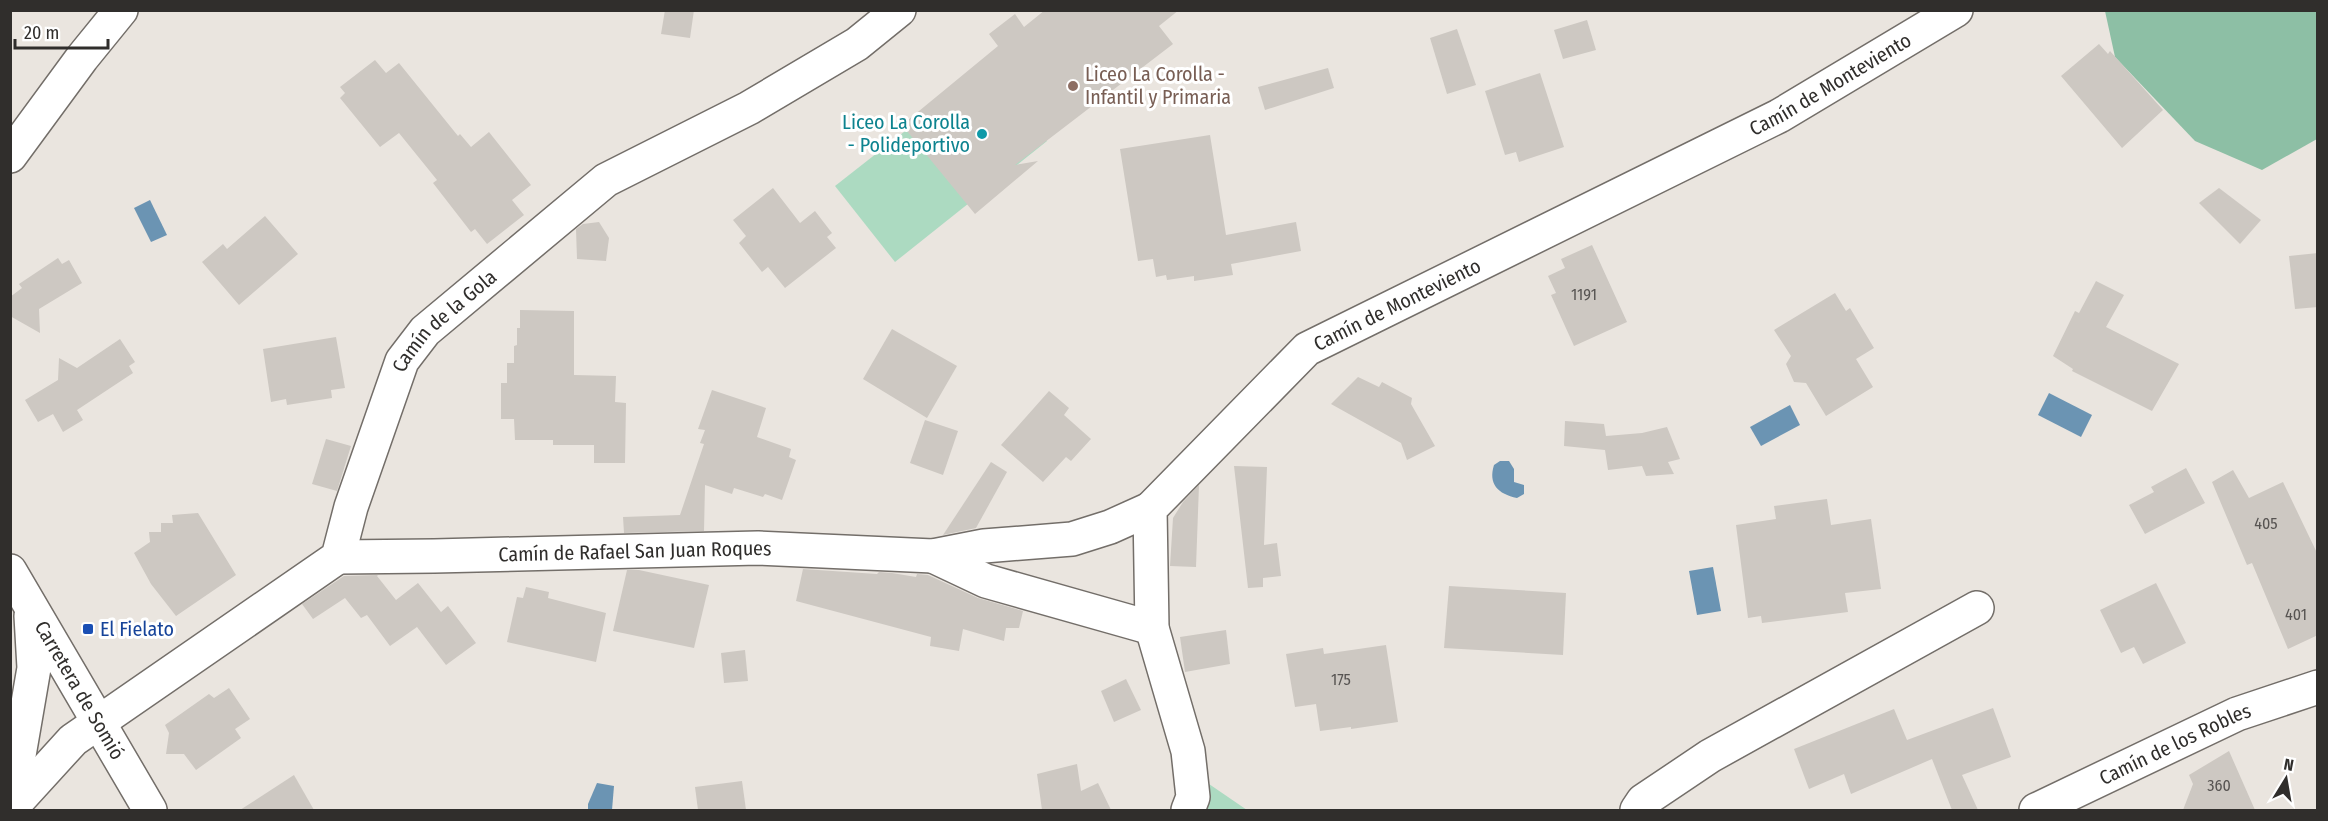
<svg xmlns="http://www.w3.org/2000/svg" width="2328" height="821" font-family="'Fira Sans Condensed',sans-serif">
<rect width="100%" height="100%" fill="#eae5df"/>
<!-- green -->
<g fill="#acdac1">
<path d="M988 66 1047 141 895 262 835 186Z"/>
<path d="M1209 784 1247 810H1203Z"/>
</g>
<!-- forest -->
<path fill="#8dbfa5" d="M2105 11H2317V139L2262 170 2195 141 2115 57Z"/>
<!-- water -->
<g fill="#6b94b3">
<path d="M150 200 167 235 151 242 134 208Z"/>
<path d="M2049 393 2092 415 2081 437 2038 415Z"/>
<path d="M1790 405 1800 425 1761 446 1750 427Z"/>
<path d="M1500 461H1509L1514 469V482L1524 485V494L1517 498C1498 494 1488 484 1494 465Z"/>
<path d="M1713 567 1721 611 1697 615 1689 571Z"/>
<path d="M597 783 614 786 612 810H588V804Z"/>
</g>
<!-- building -->
<g fill="#cdc8c2">
<path d="M665 10H694L690 38 661 34Z"/>
<path d="M1045 10H1179L1159 26 1173 44 1015 165 1038 161 975 214 902 125 998 46 989 34 1015 14 1024 27Z"/>
<path d="M1587 20 1596 50 1563 59 1554 30Z"/>
<path d="M1457 29 1476 85 1447 94 1430 38Z"/>
<path d="M2099 44 2108 54 2110 51 2163 110 2122 148 2061 76Z"/>
<path d="M375 60 386 73 399 63 458 136 460 134 471 147 489 132 531 185 512 200 524 215 487 244 475 229 471 232 433 183 437 180 399 133 380 147 340 98 345 93 340 87Z"/>
<path d="M1328 68 1334 88 1265 110 1258 87Z"/>
<path d="M1540 73 1564 147 1519 162 1516 152 1505 155 1485 91Z"/>
<path d="M1210 135 1226 235 1296 222 1301 251 1231 264 1233 275 1194 281V276L1167 280 1166 275 1156 277 1153 259 1138 261 1120 149Z"/>
<path d="M773 188 800 223 815 211 832 233 827 237 836 248 785 288 768 267 762 272 739 243 746 236 733 220Z"/>
<path d="M2219 188 2261 220 2240 244 2199 203Z"/>
<path d="M265 216 298 254 239 305 202 262 223 244 227 249Z"/>
<path d="M599 222 609 238 606 261 577 259 576 229 583 224Z"/>
<path d="M1592 245 1627 322 1574 346 1551 295 1556 293 1548 276 1565 268 1561 259Z"/>
<path d="M2318 253V307L2295 309 2289 256Z"/>
<path d="M58 258 62 264 69 260 82 283 39 309 40 333 10 316V297L22 288 19 284Z"/>
<path d="M2096 281 2124 295 2106 327 2179 364 2152 411 2072 371 2073 369 2053 356 2075 311 2079 313Z"/>
<path d="M1835 293 1846 311 1850 308 1874 348 1856 359 1873 387 1826 416 1806 383 1794 382 1786 364 1791 356 1774 330Z"/>
<path d="M520 310 574 311V375L616 376 615 402 626 403 625 463H594V445H553V440H515L514 419H501V383H507V363H514V346L517 345V328H520Z"/>
<path d="M892 329 957 366 927 418 863 379Z"/>
<path d="M336 337 345 388 331 390 332 398 287 405 286 399 271 402 263 349Z"/>
<path d="M120 339 135 362 129 366 133 373 77 410 83 420 63 432 53 414 38 422 25 400 58 380 59 358 77 368Z"/>
<path d="M1358 377 1379 387 1382 382 1412 398 1411 404 1435 446 1407 460 1401 443 1331 404Z"/>
<path d="M712 390 766 408 757 437 791 449 789 457 796 460 782 500 765 494 763 497 734 488 732 494 705 485 704 531 624 533 623 517 680 515 704 444 700 443 705 430 698 429Z"/>
<path d="M1049 391 1069 408 1064 415 1091 439 1071 461 1066 457 1043 482 1001 445Z"/>
<path d="M925 420 958 431 943 475 910 463Z"/>
<path d="M1565 421 1604 424 1606 436 1642 433 1667 427 1680 459 1668 462 1674 474 1646 476 1642 466 1608 470 1605 450 1564 446Z"/>
<path d="M326 439 351 446 337 491 312 484Z"/>
<path d="M991 462 1007 472 976 528 943 535Z"/>
<path d="M1234 466 1267 467 1264 545 1277 543 1281 576 1263 578V587L1248 588Z"/>
<path d="M2186 468 2205 503 2145 534 2129 505 2154 492 2151 487Z"/>
<path d="M2233 470 2249 498 2283 482 2318 555V635L2288 649 2252 563 2247 565 2212 482Z"/>
<path d="M1199 485 1196 567 1170 566 1173 518 1183 502Z"/>
<path d="M1827 499 1831 525 1871 519 1881 589 1845 593 1848 612 1762 623 1761 616 1748 618 1736 525 1776 519 1774 506Z"/>
<path d="M198 513 236 575 176 616 151 584 134 553 150 542 149 532H161V523H173L172 515Z"/>
<path d="M803 569 877 574 879 572 892 573 916 577 917 574 928 575 978 598 1023 611 1019 628H1006L1004 641 963 629 959 651 930 646 931 637 796 601Z"/>
<path d="M627 570H639L709 585 694 648 613 631Z"/>
<path d="M378 575 377 576 396 600 418 583 441 612 448 606 476 643 446 665 417 627 390 646 367 615 361 618 345 598 313 619 302 604 344 576Z"/>
<path d="M2156 583 2186 643 2143 664 2134 647 2121 653 2100 610Z"/>
<path d="M1449 586 1566 593 1563 655 1444 648Z"/>
<path d="M526 587 549 592 548 598 606 613 596 662 507 642 517 597 523 598Z"/>
<path d="M1226 630 1230 664 1185 672 1180 637Z"/>
<path d="M1386 645 1398 722 1351 729V727L1320 731 1316 704 1295 707 1286 654 1323 648 1324 654Z"/>
<path d="M745 650 748 681 724 683 721 653Z"/>
<path d="M1126 679 1141 710 1114 722 1101 691Z"/>
<path d="M229 688 250 719 235 729 241 738 196 770 184 754H166L169 733 165 725 209 694 214 698Z"/>
<path d="M1993 708 2011 757 1962 775 1978 810H1952L1932 759 1851 794 1844 774 1809 789 1794 749 1894 709 1907 740Z"/>
<path d="M2229 751 2255 810H2183L2193 784 2189 775Z"/>
<path d="M1077 764 1081 791 1098 783 1111 810H1042L1037 774Z"/>
<path d="M294 775 314 810H240Z"/>
<path d="M742 781 746 810H698L695 787Z"/>
</g>
<g fill="none" stroke-linecap="round" stroke-linejoin="round">
<defs>
<g id="minor">
<path d="M10 156 82 58 121 10"/>
<path d="M933 556 986 581 1152 628"/>
<path id="s1" d="M338 557 434 556 758 548 933 556 984 546 1072 539 1110 527 1150 509"/>
<path id="s2" d="M10 571 150 810"/>
<path d="M16 802 17 767 34 668 31 616"/>
<path id="s3" d="M10 809 73 740 338 557 351 507 402 361 425 331 606 180 749 108 857 44 899 10"/>
<path id="s4" d="M1188 810 1193 797 1188 751 1152 628 1150 509 1307 349 1779 116 1956 10"/>
<path d="M1637 810 1643 801 1710 756 1977 608"/>
<path id="s5" d="M2036 810 2237 714 2318 687"/>
</g>
</defs>
<!-- minor casing -->
<use href="#minor" stroke="#736e69" stroke-width="36"/>
<!-- minor -->
<use href="#minor" stroke="#fff" stroke-width="33"/>
</g>
<!-- markers -->
<circle fill="#8d6e63" stroke="#fff" stroke-width="2" cx="1073" cy="86" r="6"/>
<circle fill="#0f9aa8" stroke="#fff" stroke-width="2" cx="982" cy="134" r="6"/>
<rect fill="#1a4fb4" stroke="#fff" stroke-width="2" x="82" y="623" width="12" height="12" rx="3"/>
<g text-anchor="middle" dominant-baseline="central" stroke-width="6" stroke-linejoin="round" paint-order="stroke">
<!-- number labels -->
<g font-size="16" fill="#575452">
<text x="1584" y="294">1191</text>
<text x="2266" y="523">405</text>
<text x="2296" y="614">401</text>
<text x="1341" y="679">175</text>
<text x="2219" y="785">360</text>
</g>
<!-- education labels -->
<g font-size="20" fill="#785e54" stroke="#fff" text-anchor="start">
<text x="1085" y="74">Liceo La Corolla -<tspan x="1085" dy="23">Infantil y Primaria</tspan></text>
</g>
<!-- street labels -->
<g font-size="20" fill="#302e2c" stroke="#fff">
<text stroke="none"><textPath href="#s4" startOffset="1118">Camín de Monteviento</textPath></text>
<text stroke="none"><textPath href="#s4" startOffset="632">Camín de Monteviento</textPath></text>
<text stroke="none"><textPath href="#s3" startOffset="680">Camín de la Gola</textPath></text>
<text stroke="none"><textPath href="#s1" startOffset="297">Camín de Rafael San Juan Roques</textPath></text>
<text stroke="none"><textPath href="#s2" startOffset="138">Carretera de Somió</textPath></text>
<text stroke="none"><textPath href="#s5" startOffset="154">Camín de los Robles</textPath></text>
</g>
<!-- culture labels -->
<g font-size="20" fill="#0d838f" stroke="#fff" text-anchor="end">
<text x="970" y="122">Liceo La Corolla<tspan x="970" dy="23">- Polideportivo</tspan></text>
</g>
<!-- transit labels -->
<g font-size="20" fill="#164399" stroke="#fff" text-anchor="start">
<text x="100" y="629">El Fielato</text>
</g>
</g>
<!-- border -->
<rect width="2328" height="821" fill="none" stroke="#302e2c" stroke-width="24"/>
<!-- north arrow -->
<g transform="translate(2286 779) rotate(11)" stroke="#ffffff" stroke-width="4.5" paint-order="stroke">
<path d="M0-4.5L10 22L0 15L-10 22Z" fill="#302e2c"/>
<text y="-9" font-size="16" font-weight="bold" text-anchor="middle" fill="#302e2c">N</text>
</g>
<!-- scale -->
<path d="M15 39v9h93v-9" fill="none" stroke="#302e2c" stroke-width="3"/>
<text x="24" y="39" font-size="18" fill="#302e2c" stroke="#ffffff" stroke-width="4.5" paint-order="stroke">20 m</text>
</svg>
